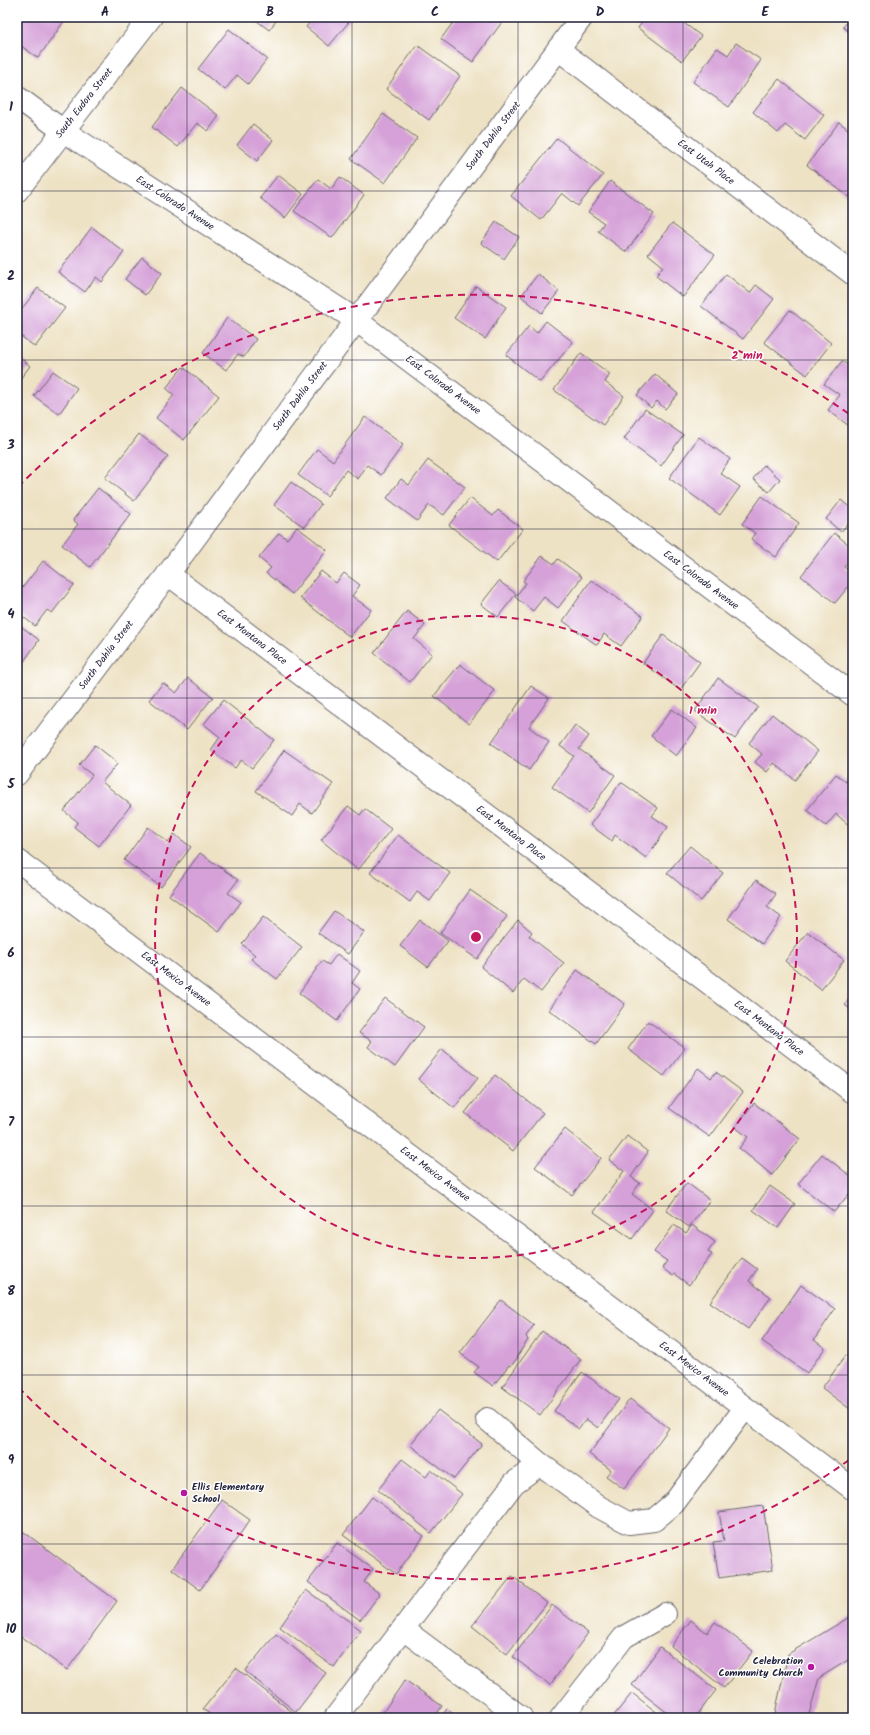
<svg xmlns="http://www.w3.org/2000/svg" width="870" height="1735" font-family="Kalam,sans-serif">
<rect width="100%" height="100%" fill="#fff"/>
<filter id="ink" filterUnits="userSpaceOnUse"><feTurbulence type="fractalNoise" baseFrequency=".025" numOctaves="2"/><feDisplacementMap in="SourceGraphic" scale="8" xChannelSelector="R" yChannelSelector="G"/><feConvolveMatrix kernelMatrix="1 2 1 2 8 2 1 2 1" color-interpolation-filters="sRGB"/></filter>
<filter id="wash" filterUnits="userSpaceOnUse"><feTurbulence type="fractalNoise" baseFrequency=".012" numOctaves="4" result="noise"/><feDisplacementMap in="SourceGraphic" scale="16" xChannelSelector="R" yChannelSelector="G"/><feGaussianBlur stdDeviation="0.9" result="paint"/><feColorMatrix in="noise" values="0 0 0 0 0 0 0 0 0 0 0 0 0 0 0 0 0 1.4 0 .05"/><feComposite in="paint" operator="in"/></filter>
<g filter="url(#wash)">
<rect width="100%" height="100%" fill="#eee2c4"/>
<g id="blocks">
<!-- building -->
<g fill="#d5a1d8">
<path d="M23 17H67L38 58 17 43V25Z"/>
<path d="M252 17H279L269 30Z"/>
<path d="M314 17H353L329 46 306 27Z"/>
<path d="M457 17H504L505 18 473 62 441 39Z"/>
<path d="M646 17H676L701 36 682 61 638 28Z"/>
<path d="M851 17H853V35L843 27Z"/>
<path d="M229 29 267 59 248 84 237 75 225 90 198 69Z"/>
<path d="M736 43 761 60 729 107 693 82 717 48 728 55Z"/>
<path d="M417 45 460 76 429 120 386 89Z"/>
<path d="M779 79 824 115 805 140 785 125 778 133 753 112Z"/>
<path d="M182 88 219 116 208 131 197 123 178 147 152 127Z"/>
<path d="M383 114 417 138 385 183 351 159Z"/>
<path d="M839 122 853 133V192L849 197 807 165Z"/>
<path d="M253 124 273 140 257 161 237 145Z"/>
<path d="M557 138 603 175 578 206 562 193 541 220 511 196Z"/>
<path d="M278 175 303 194 285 218 260 198Z"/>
<path d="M340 177 364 195 332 238 294 211 318 179 331 189Z"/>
<path d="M610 181 654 214 626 252 598 231 604 223 588 212Z"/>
<path d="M496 222 519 237 504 259 481 243Z"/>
<path d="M672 223 715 255 683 297 656 276 663 266 648 254Z"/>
<path d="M92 227 124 252 102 282 96 277 85 292 58 272Z"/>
<path d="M142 257 162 273 145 295 125 279Z"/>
<path d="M538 274 559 291 542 313 521 296Z"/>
<path d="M726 274 750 293 756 285 774 299 743 339 701 306Z"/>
<path d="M476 286 506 307 485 339 454 318Z"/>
<path d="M38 288 65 308 35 347 17 333V315Z"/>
<path d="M790 310 831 343 807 375 764 342Z"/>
<path d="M227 318 256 339 244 357 238 354 226 370 203 353Z"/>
<path d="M546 321 573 342 540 382 506 355 529 326 537 333Z"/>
<path d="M581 353 610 374 605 382 624 396 603 425 554 390Z"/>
<path d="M17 355 30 366 17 383Z"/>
<path d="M842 361 853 369V429L828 410 840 395 824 384Z"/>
<path d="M183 367 219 396 184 440 156 418 174 395 166 388Z"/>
<path d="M53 371 77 388 59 414 34 396Z"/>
<path d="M655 374 678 394 665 409 657 401 651 408 637 395Z"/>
<path d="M645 409 683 435 661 466 624 439Z"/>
<path d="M365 417 403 445 381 475 367 465 358 479 346 470 327 496 298 475 317 449 333 461Z"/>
<path d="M139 434 168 456 134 501 105 478Z"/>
<path d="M699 437 730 459 720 473 740 487 720 515 669 478Z"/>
<path d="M428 460 465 487 444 515 429 505 417 521 387 498 401 479 409 485Z"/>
<path d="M764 465 780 479 769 492 753 479Z"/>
<path d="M291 482 321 504 304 527 274 505Z"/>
<path d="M98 488 131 514 90 567 62 545 78 524 73 520Z"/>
<path d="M762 496 799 523 776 557 751 539 755 533 742 524Z"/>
<path d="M470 498 493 516 498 510 523 529 497 562 449 525Z"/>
<path d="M841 500 853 510V517L841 532 826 519Z"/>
<path d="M297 527 327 550 292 594 266 573 271 568 259 558 279 533 287 539Z"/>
<path d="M834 533 853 548V555L844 567 853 574V581L835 603 801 576Z"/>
<path d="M542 556 554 564 558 559 582 577 558 608 544 597 533 611 515 597 526 583 523 581Z"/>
<path d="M43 561 74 585 52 613 47 610 35 626 17 612V595Z"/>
<path d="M321 571 336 583 344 573 360 585 352 596 371 610 350 637 300 598Z"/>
<path d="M591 580 643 616 621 646 604 634 597 645 563 621Z"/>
<path d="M499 581 516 594 498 617 481 604Z"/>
<path d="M407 611 425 625 414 639 432 654 410 682 374 653Z"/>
<path d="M17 623 39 640 17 671Z"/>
<path d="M663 635 700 662 680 690 643 663Z"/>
<path d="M460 664 495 691 469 724 434 696Z"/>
<path d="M188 678 213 697 187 730 149 700 163 683 176 693Z"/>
<path d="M718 678 758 707 735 739 695 711Z"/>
<path d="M531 686 549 698 529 727 549 742 529 770 491 743Z"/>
<path d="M223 700 274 740 252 768 241 760 235 768 211 750 220 737 204 724Z"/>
<path d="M672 709 697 728 676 756 651 736Z"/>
<path d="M772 714 818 751 795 780 774 763 767 772 755 762 762 754 749 743Z"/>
<path d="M575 725 589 736 579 749 615 775 588 813 552 787 574 756 560 746Z"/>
<path d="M95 745 118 763 102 782 131 805 99 846 74 827 78 822 64 811 92 775 79 765Z"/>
<path d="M284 750 333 784 312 813 300 804 292 816 256 791Z"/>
<path d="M836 774 846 782 851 775 853 777V825L851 827 836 814 826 826 807 810Z"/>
<path d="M621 782 658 808 652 816 668 827 646 858 615 835 612 841 590 825Z"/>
<path d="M348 806 360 815 365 809 391 829 358 870 321 840Z"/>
<path d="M148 827 168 842 174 834 191 847 161 887 124 860Z"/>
<path d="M398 835 450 873 430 901 417 892 410 902 370 873Z"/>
<path d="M690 846 723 873 701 901 667 873Z"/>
<path d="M200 853 238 880 228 893 241 902 219 932 169 895Z"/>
<path d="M756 880 776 894 767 907 781 917 762 944 728 919Z"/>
<path d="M470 890 507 916 477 959 440 933Z"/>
<path d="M334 911 364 932 348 954 318 933Z"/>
<path d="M263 917 302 947 277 979 251 959 255 955 242 944Z"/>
<path d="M420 920 448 941 428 967 400 946Z"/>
<path d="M518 920 532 932 529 936 564 963 541 992 524 979 513 993 481 967Z"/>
<path d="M808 932 844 960 821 990 785 961Z"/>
<path d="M337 954 360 971 352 983 360 989 337 1021 299 993 322 961 329 965Z"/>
<path d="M577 970 625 1004 596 1044 549 1010Z"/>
<path d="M853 994V1011L845 1005Z"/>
<path d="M385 998 424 1027 395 1067 368 1047 372 1041 359 1033Z"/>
<path d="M648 1021 685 1048 664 1076 628 1049Z"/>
<path d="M442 1049 478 1078 454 1108 418 1079Z"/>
<path d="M698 1068 711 1078 716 1072 743 1092 710 1137 669 1108Z"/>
<path d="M495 1075 543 1113 513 1151 465 1113Z"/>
<path d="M754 1103 800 1139 772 1175 739 1148 748 1137 735 1127Z"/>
<path d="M565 1129 601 1158 572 1195 535 1167Z"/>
<path d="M627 1136 648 1152 631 1177 640 1183 632 1194 653 1210 632 1239 594 1212 624 1171 609 1160Z"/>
<path d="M822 1154 853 1178V1189L834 1212 798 1184Z"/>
<path d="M687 1183 710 1200 689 1227 666 1210Z"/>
<path d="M770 1186 795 1204 778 1228 753 1210Z"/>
<path d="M674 1225 686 1233 692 1225 715 1242 708 1252 712 1254 689 1285 674 1274 673 1276 662 1268 667 1261 654 1252Z"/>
<path d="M742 1258 757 1269 749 1281 771 1297 748 1329 710 1302Z"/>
<path d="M801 1285 835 1309 814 1340 825 1348 807 1373 762 1341Z"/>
<path d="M501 1300 534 1325 526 1336 528 1340 517 1356 518 1357 511 1366 509 1365 493 1386 474 1372 479 1367 460 1353Z"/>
<path d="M542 1331 581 1359 540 1415 502 1387Z"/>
<path d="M846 1355 853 1360V1405L850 1409 822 1388Z"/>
<path d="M582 1372 619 1399 598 1428 586 1419 579 1429 554 1411Z"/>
<path d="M630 1399 669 1428 624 1489 606 1476 611 1470 589 1454Z"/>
<path d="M438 1410 482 1444 454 1479 410 1445Z"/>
<path d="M402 1459 426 1477 431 1470 462 1494 431 1533 378 1490Z"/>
<path d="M372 1497 424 1536 396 1574 343 1535Z"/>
<path d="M222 1500 250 1520 200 1590 172 1569Z"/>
<path d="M763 1506 773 1570 719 1578 713 1542 724 1541 719 1512Z"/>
<path d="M17 1527 117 1601 67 1670 17 1634Z"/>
<path d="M337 1543 373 1569 364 1582 380 1594 360 1620 308 1582Z"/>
<path d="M512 1576 547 1603 507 1654 472 1626Z"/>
<path d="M306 1590 361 1630 334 1667 280 1627Z"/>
<path d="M552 1605 588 1633 550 1685 513 1657Z"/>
<path d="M853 1615V1657L819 1678 808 1718H774L788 1654Z"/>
<path d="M691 1620 707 1633 715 1622 753 1651 724 1688 671 1646Z"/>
<path d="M276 1634 326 1673 296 1712 245 1671Z"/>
<path d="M660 1647 716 1690 695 1718H674L632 1685Z"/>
<path d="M236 1668 300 1718H215L203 1709Z"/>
<path d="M405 1680 442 1706 434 1718H379Z"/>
<path d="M632 1693 664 1718H612Z"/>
<path d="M447 1709 458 1718H440Z"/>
</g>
</g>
</g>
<g filter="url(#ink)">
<use href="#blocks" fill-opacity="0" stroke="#69656b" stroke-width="1"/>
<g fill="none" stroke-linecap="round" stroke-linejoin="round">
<defs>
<g id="minor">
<path d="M558 49 853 274"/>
<path d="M17 97 62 130 356 320 853 695"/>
<path d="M17 191 151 17"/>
<path d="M168 574 853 1092"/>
<path d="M17 774 168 574 582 17"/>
<path d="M17 860 853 1489"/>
<path d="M487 1419 540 1464"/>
<path d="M403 1629 522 1718"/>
<path d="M335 1718 514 1483 540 1464 599 1507 629 1523 654 1520 674 1503 745 1408"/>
<path d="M561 1718 624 1637 665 1614"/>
</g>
</defs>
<!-- minor casing -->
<use href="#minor" stroke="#69656b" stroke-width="24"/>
<!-- minor -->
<use href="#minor" stroke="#fff" stroke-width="22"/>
</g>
</g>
<!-- grid -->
<path fill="none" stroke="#22223b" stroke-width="1" stroke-opacity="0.55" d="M187 17V1718M352 17V1718M518 17V1718M683 17V1718M17 191H853M17 360H853M17 529H853M17 698H853M17 868H853M17 1037H853M17 1206H853M17 1375H853M17 1544H853"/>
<!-- distance rings -->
<g fill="none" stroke="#c2185b" stroke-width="2" stroke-dasharray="7 5">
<circle cx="476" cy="937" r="321"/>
<path d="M849 1460A642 642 0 0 1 18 1387M18 487A642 642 0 0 1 849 414"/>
</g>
<!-- markers -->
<g fill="#b5179e" stroke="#fff" stroke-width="1.5">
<circle cx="184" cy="1493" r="4"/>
<circle cx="811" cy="1667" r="4"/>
</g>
<g text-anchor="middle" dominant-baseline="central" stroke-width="3" stroke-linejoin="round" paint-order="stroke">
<!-- street labels -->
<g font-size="10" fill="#22223b" stroke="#fff">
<text transform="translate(84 103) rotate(-52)">South Eudora Street</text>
<text transform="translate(493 136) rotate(-53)">South Dahlia Street</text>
<text transform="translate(706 162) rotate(37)">East Utah Place</text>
<text transform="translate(175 203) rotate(33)">East Colorado Avenue</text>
<text transform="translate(443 385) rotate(37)">East Colorado Avenue</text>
<text transform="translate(300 396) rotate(-53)">South Dahlia Street</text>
<text transform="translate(701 580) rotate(37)">East Colorado Avenue</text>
<text transform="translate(252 637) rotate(37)">East Montana Place</text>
<text transform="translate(106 655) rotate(-53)">South Dahlia Street</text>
<text transform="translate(511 833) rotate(37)">East Montana Place</text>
<text transform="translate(176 979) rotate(37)">East Mexico Avenue</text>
<text transform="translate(769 1028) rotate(37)">East Montana Place</text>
<text transform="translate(435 1174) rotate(37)">East Mexico Avenue</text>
<text transform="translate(694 1369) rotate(37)">East Mexico Avenue</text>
</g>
<!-- poi labels -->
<g font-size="10" font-weight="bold" fill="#22223b" stroke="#fff" text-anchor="start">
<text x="192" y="1487">Ellis Elementary<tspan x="192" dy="12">School</tspan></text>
<text x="803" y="1661" text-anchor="end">Celebration<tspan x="803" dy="12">Community Church</tspan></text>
</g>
</g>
<circle cx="476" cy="937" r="6" fill="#c2185b" stroke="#fff" stroke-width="2"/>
<g font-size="12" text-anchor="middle" font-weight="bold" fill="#c2185b" stroke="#fff" stroke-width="3" stroke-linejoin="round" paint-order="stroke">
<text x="747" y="359">2 min</text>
<text x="703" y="714">1 min</text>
</g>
<!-- margin -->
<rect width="870" height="1735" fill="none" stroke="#fff" stroke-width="44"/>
<rect x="22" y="22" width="826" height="1691" fill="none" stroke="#22223b" stroke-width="1.5"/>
<g font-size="13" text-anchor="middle" font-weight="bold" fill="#22223b">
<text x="105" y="16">A</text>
<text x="270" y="16">B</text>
<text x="435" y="16">C</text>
<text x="600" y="16">D</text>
<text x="765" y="16">E</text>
<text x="11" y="111">1</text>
<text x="11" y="280">2</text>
<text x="11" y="449">3</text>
<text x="11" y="618">4</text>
<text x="11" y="788">5</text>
<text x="11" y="957">6</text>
<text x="11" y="1126">7</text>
<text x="11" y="1295">8</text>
<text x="11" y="1464">9</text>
<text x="11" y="1633">10</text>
</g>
</svg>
